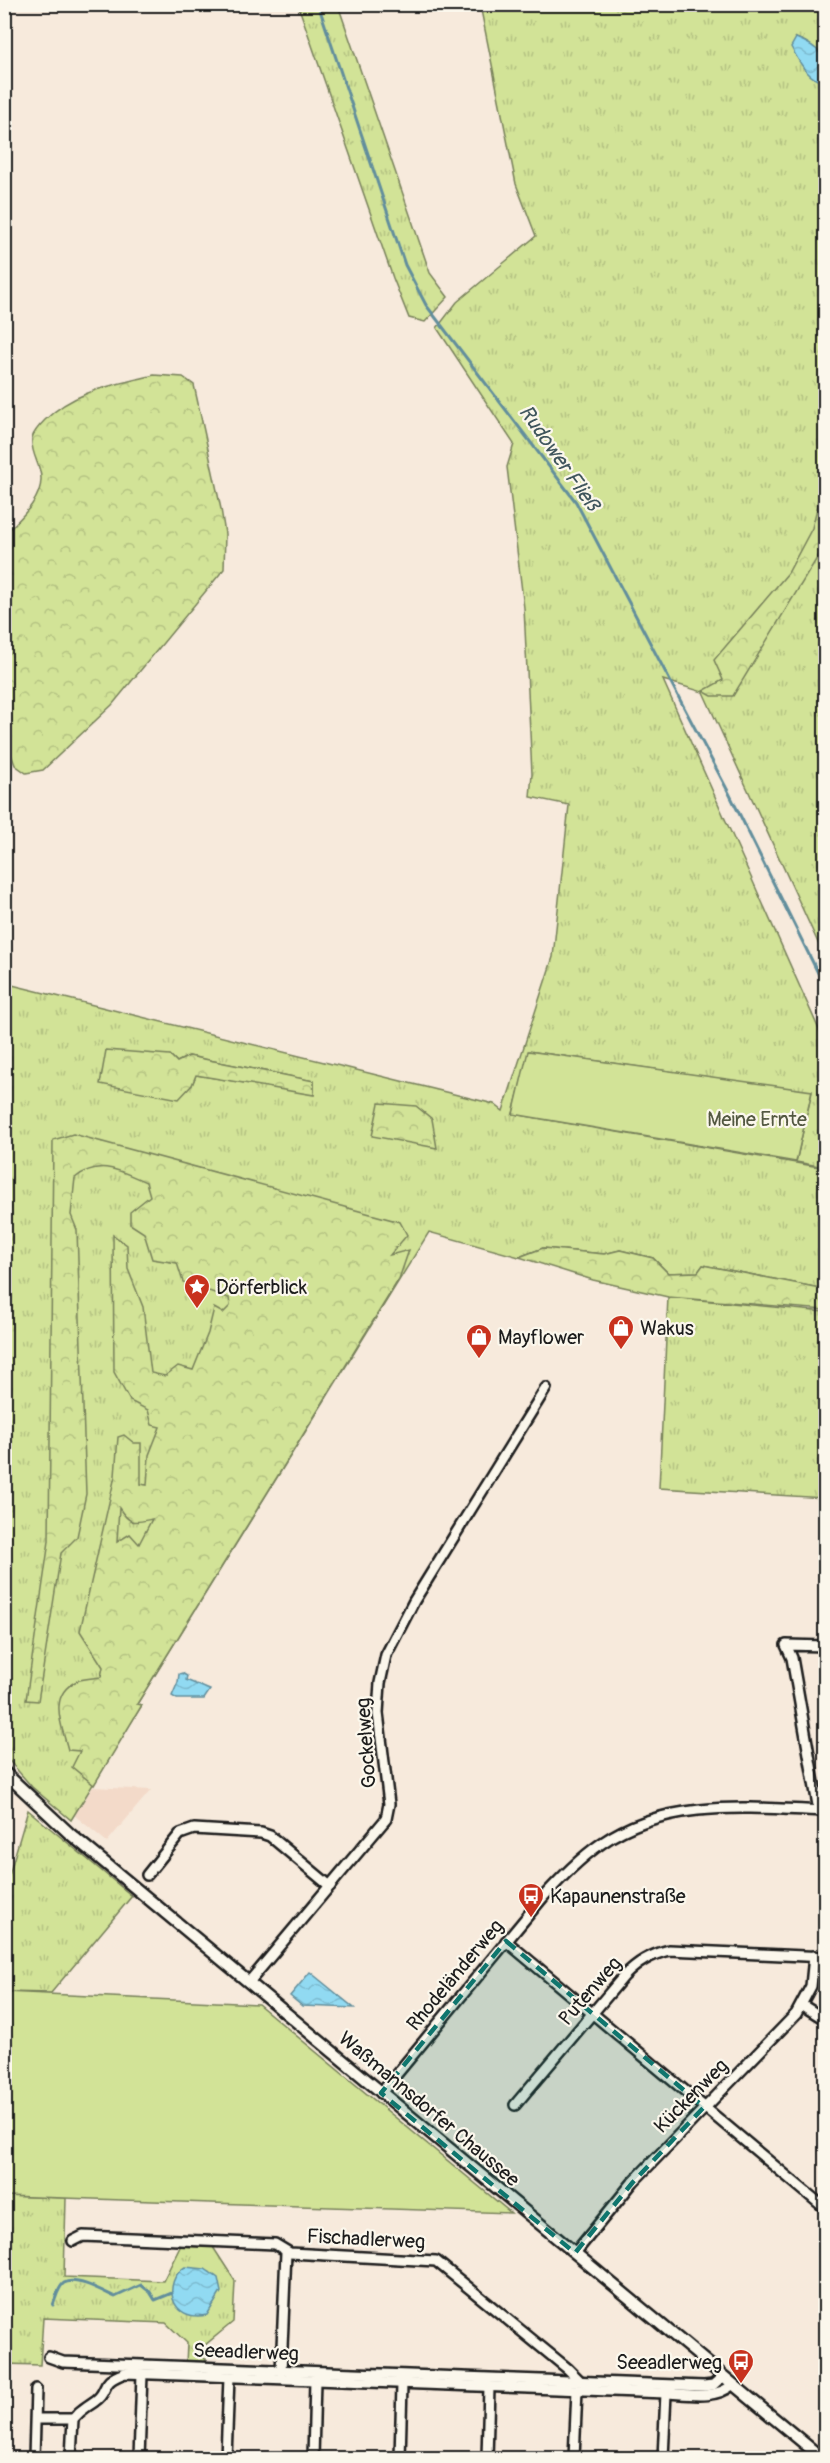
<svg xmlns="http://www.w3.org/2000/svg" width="830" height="2463" font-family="Pangolin,sans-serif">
<defs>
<pattern id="grass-tufts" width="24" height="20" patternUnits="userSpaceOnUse" patternTransform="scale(1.5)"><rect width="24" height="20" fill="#d2e397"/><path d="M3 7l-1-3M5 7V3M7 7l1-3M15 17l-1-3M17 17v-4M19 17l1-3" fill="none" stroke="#b4c282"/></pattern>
<pattern id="forest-crowns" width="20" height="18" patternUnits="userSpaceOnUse" patternTransform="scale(1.5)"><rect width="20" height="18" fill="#d2e397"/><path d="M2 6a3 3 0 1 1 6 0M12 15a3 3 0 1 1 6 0" fill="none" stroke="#b4c282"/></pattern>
<pattern id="water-waves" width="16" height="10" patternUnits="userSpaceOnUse" patternTransform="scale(1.5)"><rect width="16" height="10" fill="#91daf2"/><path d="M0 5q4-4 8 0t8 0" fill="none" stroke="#7cbacf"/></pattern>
</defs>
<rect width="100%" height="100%" fill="#f7eadc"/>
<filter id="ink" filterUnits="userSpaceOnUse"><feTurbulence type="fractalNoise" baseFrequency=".0167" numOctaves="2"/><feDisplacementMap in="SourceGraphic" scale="12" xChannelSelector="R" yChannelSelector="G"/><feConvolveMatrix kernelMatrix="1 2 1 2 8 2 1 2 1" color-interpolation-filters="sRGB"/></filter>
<g filter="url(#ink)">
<!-- built -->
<path fill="#f3dac9" d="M93 1787 151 1790 107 1842 74 1815Z"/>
<!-- grass -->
<g fill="url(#grass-tufts)" stroke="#77805a" stroke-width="1.5" fill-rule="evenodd">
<path d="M298 5H338L430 273 448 297 425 322 409 318 393 278Z"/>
<path d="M480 5H825V60C817 49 809 42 796 38L823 83 826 82 825 958 703 692 663 680 825 1043V1167L796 1162 812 1092 529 1051 513 1114 825 1168V1289L703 1265 698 1272 668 1273 653 1258 620 1250 604 1254 543 1248 519 1257 429 1232 137 1704 142 1705 71 1820 32 1787 5 1756 4 983 494 1104 503 1111 553 957 569 805 530 797 532 774 524 608 507 467 514 444 437 328 457 302 536 236 516 184ZM170 1055 177 1062 189 1056 314 1081V1094L196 1075 192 1085Z"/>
<path d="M668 1297 825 1312V1498L659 1488Z"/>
<path d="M28 1810 132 1896 51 1993 5 1992V1889Z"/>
<path d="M5 2196 66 2198 64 2277 163 2281 181 2245 213 2247 235 2281 233 2322 204 2346 203 2358 206 2359V2365L186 2364 187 2343 166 2323 43 2318 40 2365 5 2364Z"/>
</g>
<!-- forest -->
<g fill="url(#forest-crowns)" stroke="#77805a" stroke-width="1.5" fill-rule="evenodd">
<path d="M154 375 183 377 194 385 221 509 225 534 224 569 112 705 43 770 26 773 15 765 5 738 4 535C18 520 42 501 41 478 41 465 30 453 32 438 34 431 40 425 45 420 75 390 115 385 154 375Z"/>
<path d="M825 487V545L733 696H712L703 691 723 680 714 660 788 573 812 528 821 493Z"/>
<path d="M106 1050 170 1055 177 1062 189 1056 314 1081V1095L196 1075 192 1085 179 1099 100 1084Z"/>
<path d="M379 1103 416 1106 432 1119 437 1148 372 1136Z"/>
<path d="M73 1134 400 1222 407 1235 390 1255 409 1250 399 1279 137 1704 142 1705 94 1785 72 1767 80 1751 68 1750C62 1726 47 1695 77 1681 83 1678 93 1678 101 1677L103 1667 80 1631 115 1476 118 1437 124 1435 134 1443H141V1484L147 1485 149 1455 160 1427 152 1425 148 1410 130 1401 114 1372 113 1235 127 1245 128 1269 143 1307 151 1373 165 1376 178 1366 193 1370 208 1333 214 1308 223 1313 230 1306 229 1298 183 1282 177 1263 152 1259 144 1233 130 1224V1212L150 1196 146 1182C120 1171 100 1158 75 1178L71 1215 77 1230 86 1494 77 1537 61 1553 38 1701 26 1700 49 1541 53 1140ZM119 1508C130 1525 134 1523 152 1519L139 1544 130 1534 117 1542Z"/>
<path d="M543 1248 604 1254 620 1250 653 1258 668 1273 698 1272 703 1265 825 1289V1310L668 1297 593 1280 519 1257Z"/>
</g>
<!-- garden -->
<g fill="#d2e397" stroke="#77805a" stroke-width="1.5">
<path d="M528 1051 812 1091 796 1162 513 1114Z"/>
<path d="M5 1992 258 2004 511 2213 5 2196Z"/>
</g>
<!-- water -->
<g fill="url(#water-waves)" stroke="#628e9c" stroke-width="1.5">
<path d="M796 38C822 48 826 56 825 82 808 81 799 61 791 47Z"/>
<path d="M182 1673 187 1676 186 1680 210 1690 204 1699H177L172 1696 178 1682 179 1674Z"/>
<path d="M310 1972 354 2008 302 2006 290 1996Z"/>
<path d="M185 2267 205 2269 218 2278 221 2292 207 2315C169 2323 162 2281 185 2267Z"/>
</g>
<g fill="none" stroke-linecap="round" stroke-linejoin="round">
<!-- stream -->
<g stroke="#628e9c" stroke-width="3">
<path d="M318 4 405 265 426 305 576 502 729 793 826 989"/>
<path d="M53 2305C56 2298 58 2287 64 2283 76 2276 104 2292 115 2297L141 2285 150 2292 155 2300 172 2293"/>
</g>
<defs>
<g id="minor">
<path d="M819 1811 792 1658 786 1645 826 1646"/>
<path d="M147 1875 180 1834 194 1829 261 1833 270 1836 330 1886"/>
<path d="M506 1941 826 2209"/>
<path d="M249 1982 386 1819 389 1804 378 1713 380 1683 386 1655 414 1601 546 1388"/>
<path d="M802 2005 826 2020"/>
<path d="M381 2093 544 1896C562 1877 580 1858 602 1843 667 1798 751 1808 826 1811"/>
<path d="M515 2105 624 1976C638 1962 650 1955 669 1950L826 1957"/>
<path d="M73 2241 83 2236 275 2244 290 2253 436 2261 568 2369 580 2381"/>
<path d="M575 2253 633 2182 796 2014 811 1986 814 1956"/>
<path d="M49 2357 63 2362 704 2386 713 2385 722 2377"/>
<path d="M281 2371 286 2252"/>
<path d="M37 2419H73C82 2408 84 2409 95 2401 110 2391 98 2382 125 2373L666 2393C687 2394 715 2400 732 2385"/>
<path d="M34 2458 36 2389"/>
<path d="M71 2458 73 2419"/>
<path d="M139 2458 142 2374"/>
<path d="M226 2458 229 2377"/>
<path d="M313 2458 315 2380"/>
<path d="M400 2458 402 2384"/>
<path d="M487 2458 489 2387"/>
<path d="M574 2458 577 2390"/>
<path d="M663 2458 666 2393"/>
</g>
<path id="tertiary" d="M4 1772 69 1833 822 2458"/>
</defs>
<!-- minor casing -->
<use href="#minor" stroke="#1c1c1c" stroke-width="14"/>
<!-- tertiary casing -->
<use href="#tertiary" stroke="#1c1c1c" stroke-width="15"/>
<!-- minor -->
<use href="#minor" stroke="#fbf7ec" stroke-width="9"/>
<!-- tertiary -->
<use href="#tertiary" stroke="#fbf7ec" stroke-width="10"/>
</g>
</g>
<!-- marked area -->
<path fill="#0f766e" fill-opacity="0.2" stroke="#0f766e" stroke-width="4.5" stroke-dasharray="12 8" stroke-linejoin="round" d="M506 1941 704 2107 633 2182 575 2253 381 2093Z"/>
<!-- icons -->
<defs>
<symbol id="sight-pin" viewBox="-11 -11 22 30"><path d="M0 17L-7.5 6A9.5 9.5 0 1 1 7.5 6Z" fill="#c8321e" stroke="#fbf7ec"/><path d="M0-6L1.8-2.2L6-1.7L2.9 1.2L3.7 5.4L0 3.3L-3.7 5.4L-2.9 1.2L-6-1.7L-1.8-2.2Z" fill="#fff"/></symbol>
<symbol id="shop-pin" viewBox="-11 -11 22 30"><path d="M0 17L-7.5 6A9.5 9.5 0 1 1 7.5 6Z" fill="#c8321e" stroke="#fbf7ec"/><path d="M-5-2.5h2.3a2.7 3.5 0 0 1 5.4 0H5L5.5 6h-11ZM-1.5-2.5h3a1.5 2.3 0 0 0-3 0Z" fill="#fff"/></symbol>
<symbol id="bus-pin" viewBox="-11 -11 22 30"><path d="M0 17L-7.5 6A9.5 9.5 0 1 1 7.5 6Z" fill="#c8321e" stroke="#fbf7ec"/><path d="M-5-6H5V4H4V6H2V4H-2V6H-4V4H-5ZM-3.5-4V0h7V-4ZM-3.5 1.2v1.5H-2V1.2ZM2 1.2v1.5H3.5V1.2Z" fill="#fff"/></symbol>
</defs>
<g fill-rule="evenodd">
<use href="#sight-pin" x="182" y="1272" width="30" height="40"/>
<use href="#shop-pin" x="606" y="1313" width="30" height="40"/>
<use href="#shop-pin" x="464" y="1322" width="30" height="40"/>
<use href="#bus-pin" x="516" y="1881" width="30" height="40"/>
<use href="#bus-pin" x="726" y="2347" width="30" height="40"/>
</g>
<g text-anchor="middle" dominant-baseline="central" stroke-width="4.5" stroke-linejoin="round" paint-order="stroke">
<!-- park labels -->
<g font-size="20" fill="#535841" stroke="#fbf7ec">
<text x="757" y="1119">Meine Ernte</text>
</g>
<!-- poi labels -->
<g font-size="20" fill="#1c1c1c" stroke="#fbf7ec" text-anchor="start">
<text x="216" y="1287">Dörferblick</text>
<text x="640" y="1328">Wakus</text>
<text x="498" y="1337">Mayflower</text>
<text x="550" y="1896">Kapaunenstraße</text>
<text x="722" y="2362" text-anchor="end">Seeadlerweg</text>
</g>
<!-- street labels -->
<g font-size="20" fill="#1c1c1c" stroke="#fbf7ec">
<text transform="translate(366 1743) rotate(-94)">Gockelweg</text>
<text transform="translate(455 1975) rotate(-50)">Rhodeländerweg</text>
<text transform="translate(590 1991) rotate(-49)">Putenweg</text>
<text transform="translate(691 2096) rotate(-45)">Kückenweg</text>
<text transform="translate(429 2109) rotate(40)">Waßmannsdorfer Chaussee</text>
<text transform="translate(366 2239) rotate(3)">Fischadlerweg</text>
<text transform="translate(246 2352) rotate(2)">Seeadlerweg</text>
</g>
<!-- water labels -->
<g font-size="21" font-style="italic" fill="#3f555c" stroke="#fbf7ec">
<text transform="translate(559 458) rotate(55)">Rudower Fließ</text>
</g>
</g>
<!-- margin -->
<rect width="830" height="2463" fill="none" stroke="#fbf7ec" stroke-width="24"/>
<rect x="12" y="12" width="806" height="2439" fill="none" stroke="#1c1c1c" stroke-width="2" filter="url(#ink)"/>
</svg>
